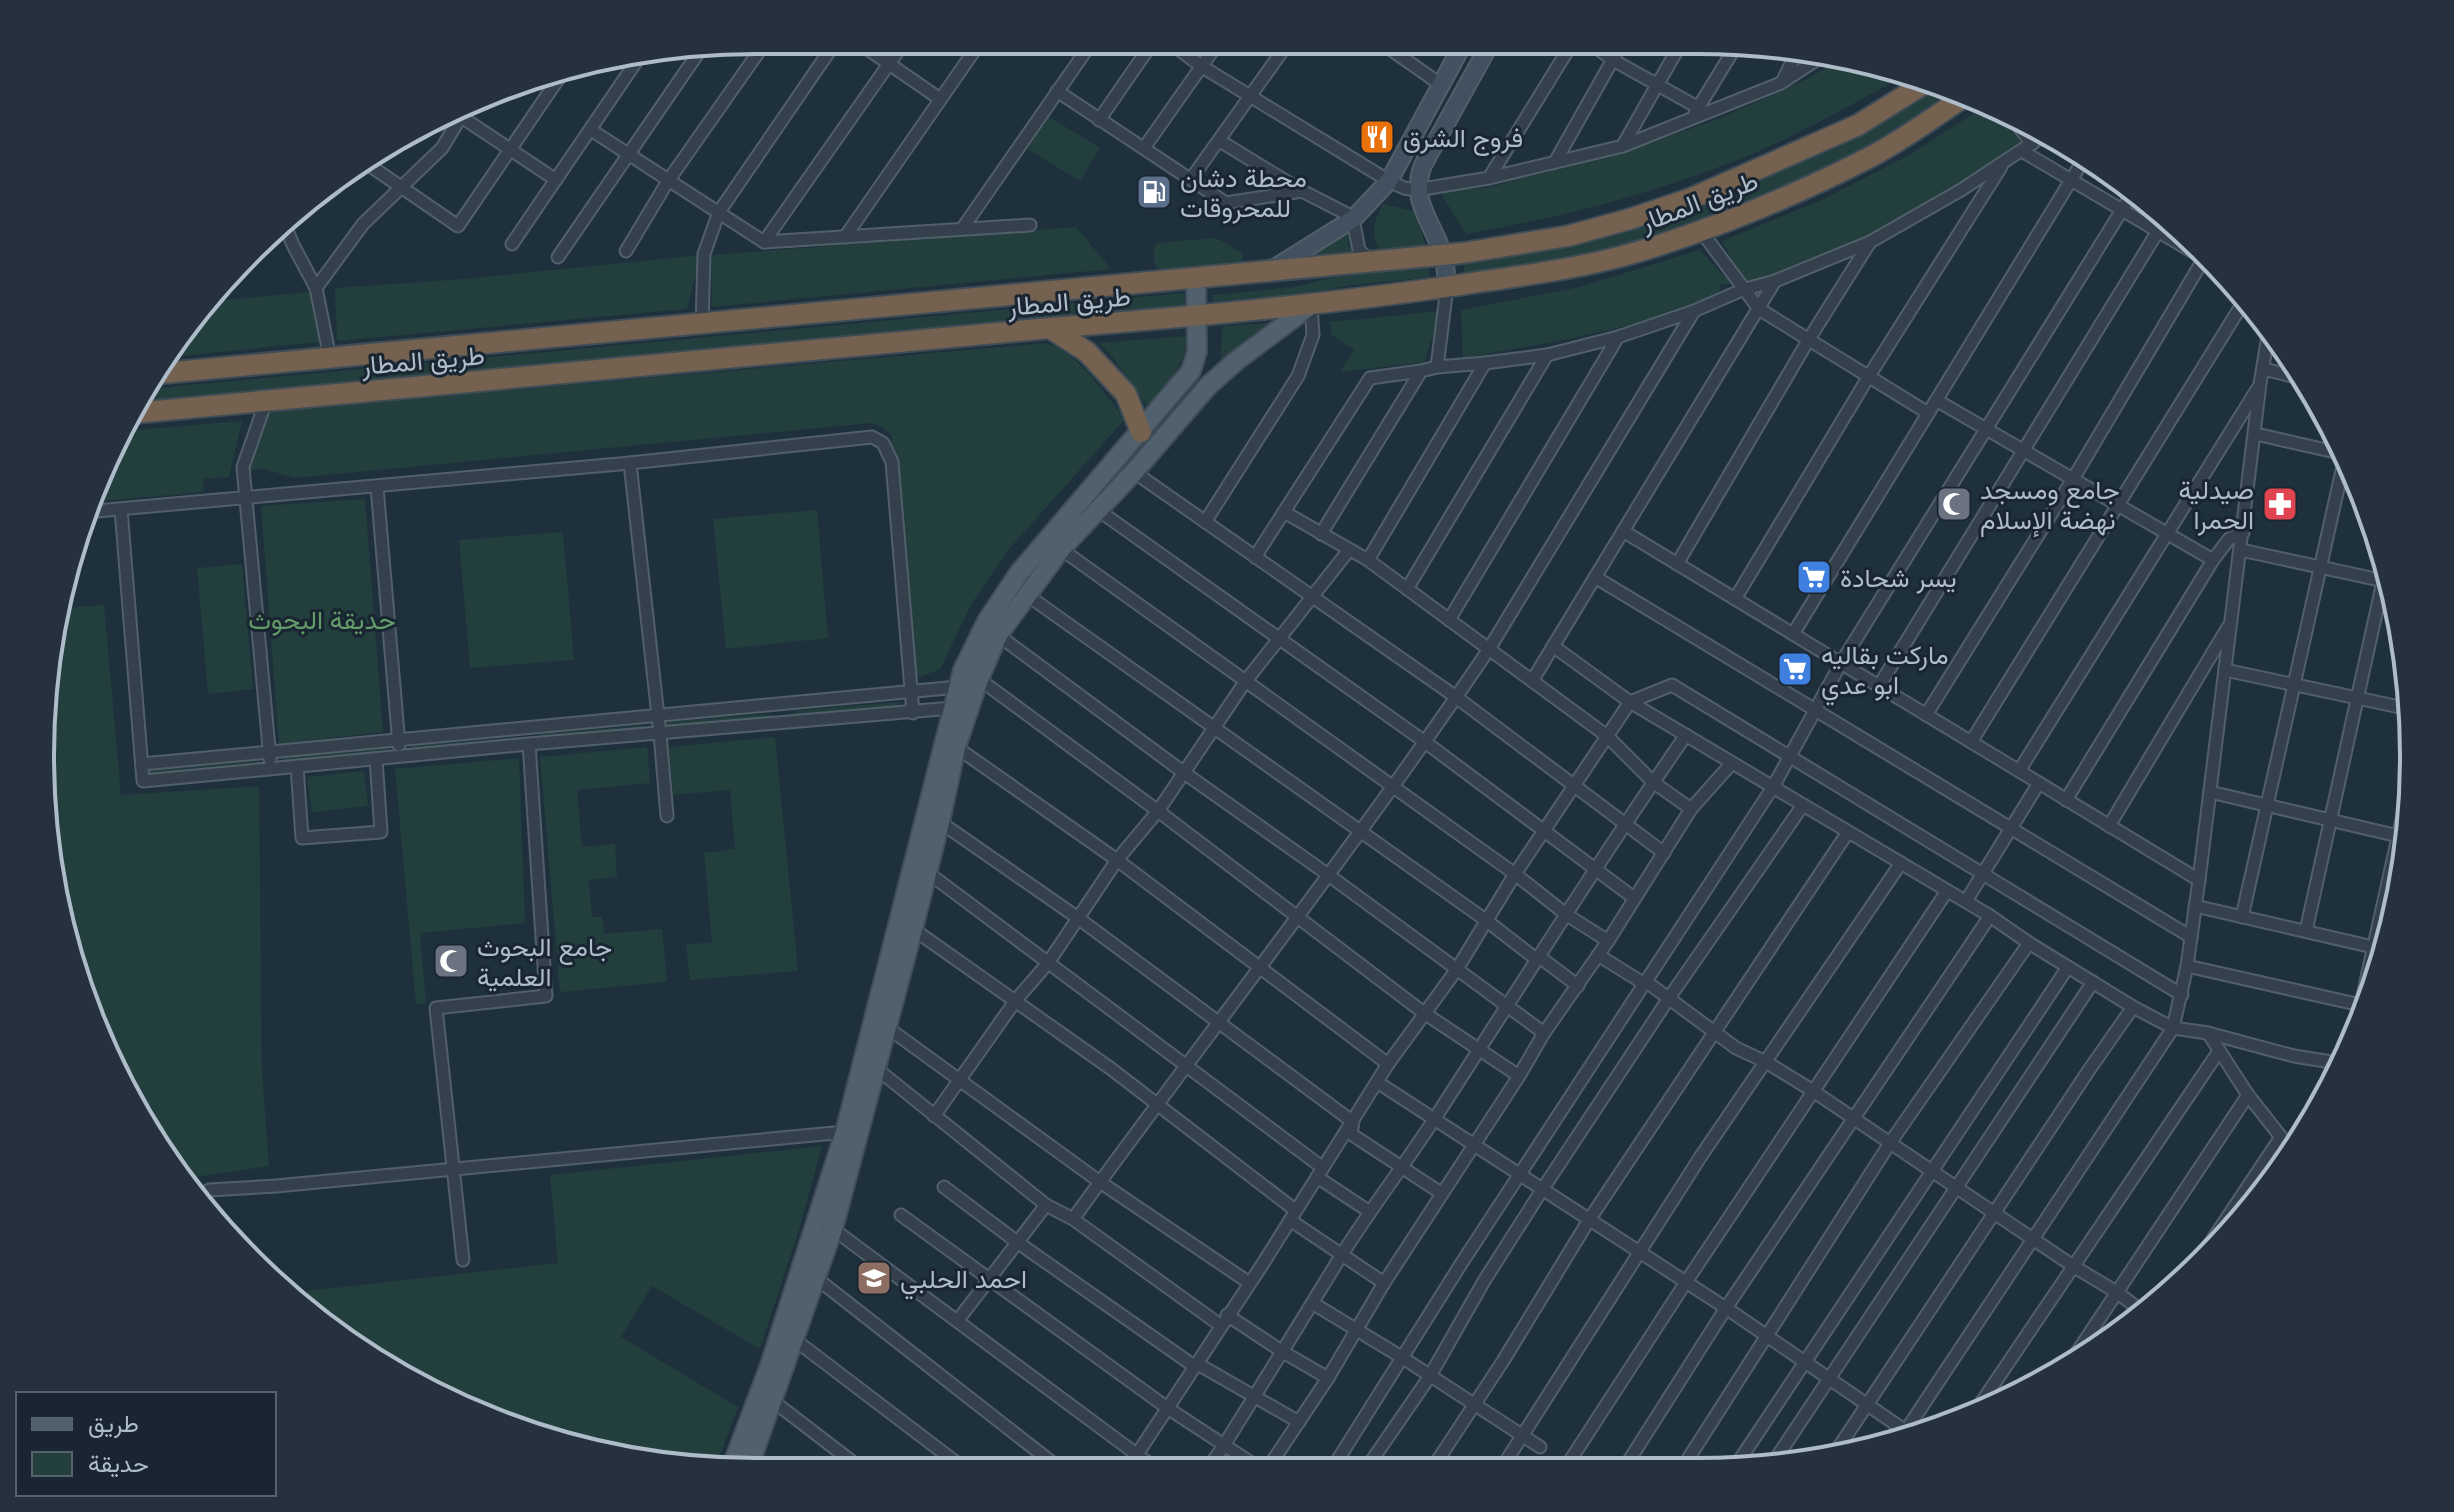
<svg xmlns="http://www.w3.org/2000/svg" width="2454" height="1512" font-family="'PT Sans',Vazirmatn,sans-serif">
<rect width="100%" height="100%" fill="#1f303d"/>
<!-- green -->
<g fill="#223e3d">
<path d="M1841 59 1904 76C1845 108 1787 142 1724 165 1641 197 1554 219 1466 234L1440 192 1490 187 1638 147 1721 118 1809 78Z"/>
<path d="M1941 86 1951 89 1910 122 1869 147 1807 177 1699 221 1635 243 1572 259 1464 276V265C1520 254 1576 245 1631 229 1670 218 1708 202 1746 187 1814 158 1879 127 1941 86Z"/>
<path d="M1988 104 2022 144C1958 186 1887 230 1816 260 1793 269 1769 276 1745 283L1722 241 1822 200 1911 154Z"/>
<path d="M1048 116 1100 148 1080 181 1028 149Z"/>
<path d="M1383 204 1414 211 1426 245 1380 249C1369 233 1375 220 1383 204Z"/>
<path d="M1349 226 1348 242 1353 254 1309 258 1308 256Z"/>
<path d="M1076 227 1111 269 712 307 711 255Z"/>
<path d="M1214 238 1222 241 1243 254 1242 261 1162 270 1156 267C1153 259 1152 251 1157 243Z"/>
<path d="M1699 250 1732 284H1721L1719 295 1650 321 1559 341 1463 358 1461 310 1580 287Z"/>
<path d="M701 255 687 309 337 341 335 288 464 279Z"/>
<path d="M1429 267 1430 277 1347 286 1298 295 1213 301V295L1294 287 1345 274Z"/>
<path d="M310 292 319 342 161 358 214 301Z"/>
<path d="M1184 293 1186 306 139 402 146 389Z"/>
<path d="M1441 311 1424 362 1340 372 1354 350 1330 334V322Z"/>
<path d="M1271 323 1221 360 1222 326Z"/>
<path d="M1187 336C1186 366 1166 385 1147 406L1114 359 1099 343Z"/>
<path d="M1048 343C1081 356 1103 392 1125 419L1009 549 972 603 940 669 920 677 912 671 891 435 882 427 871 423 294 478 265 469 244 471 266 411Z"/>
<path d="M242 421 229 477 203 479 204 492 90 502 125 431Z"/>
<path d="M365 499 383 732 279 744 261 506Z"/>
<path d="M817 510 828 638 726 649 713 519Z"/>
<path d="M563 532 574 660 470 668 459 540Z"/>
<path d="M242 564 253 689 208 694 197 568Z"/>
<path d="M104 605 121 795 259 786 262 1071 269 1166 181 1179 78 986 40 756 64 608Z"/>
<path d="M898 702V707L794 716V711Z"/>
<path d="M771 714 772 717 667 725V722Z"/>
<path d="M644 725 645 729 540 738V734Z"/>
<path d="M517 737V740L411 750 410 746Z"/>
<path d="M775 737 798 971 690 980 686 945 712 942 704 853 735 849 730 790 673 795 669 747Z"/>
<path d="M647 747 650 783 577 790 582 847 615 844 617 877 589 880 592 917H602L604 934 662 929 667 982 560 992 540 757Z"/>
<path d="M389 748 390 751 282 762V758Z"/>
<path d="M519 758 525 923 420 933 426 1003 416 1004 395 769Z"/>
<path d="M259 761V764L147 774 146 771Z"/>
<path d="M364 771 368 806 312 812 307 777Z"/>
<path d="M822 1146 799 1230 760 1349 652 1286 621 1337 738 1407 716 1466H663L482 1418 320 1324 289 1293 558 1263 550 1175Z"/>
</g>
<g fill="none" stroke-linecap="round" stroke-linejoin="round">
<defs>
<g id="street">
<path d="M856 41 940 99"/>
<path d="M1169 42 1201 66 1389 181 1404 188 1417 190 1489 178 1623 146 1781 83 1824 55"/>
<path d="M1383 44 1440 84"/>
<path d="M1593 45 1613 60 1699 108"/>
<path d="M1783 80 1799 48"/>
<path d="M1057 91 1226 203 1302 191"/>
<path d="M1695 113 1736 46"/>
<path d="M2011 117 2032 144"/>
<path d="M463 118 556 180"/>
<path d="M1099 120 1153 42"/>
<path d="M591 130 764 242 1030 225"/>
<path d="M1220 141 1302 191 1347 214 1353 219 1359 250 1371 262"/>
<path d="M1623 145 1680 45"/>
<path d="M1144 148 1218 43"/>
<path d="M2022 151 2217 266"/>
<path d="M1555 162 1621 45"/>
<path d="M366 163 458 226 563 72"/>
<path d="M1489 178 1571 45"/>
<path d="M1191 179 1288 43"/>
<path d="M285 225 293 245 316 288 330 358"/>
<path d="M962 229 1092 42"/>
<path d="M1701 231 1759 309 1928 413"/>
<path d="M845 237 981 41"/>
<path d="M764 242 905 41"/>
<path d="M512 244 638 59"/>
<path d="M626 251 668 181 767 40"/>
<path d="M558 257 701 49"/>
<path d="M316 288 363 224 442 148 465 110"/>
<path d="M702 325 704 254 719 212 837 40"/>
<path d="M1437 367 1447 287"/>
<path d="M2264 369 2304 379"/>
<path d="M1936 400 2213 560"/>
<path d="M266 401 243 467 270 759"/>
<path d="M2256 434 2344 454"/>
<path d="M630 463 660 734 667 816"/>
<path d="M1134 472 1456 697 1664 853"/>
<path d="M377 487 399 745"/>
<path d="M121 509 143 781 529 744 952 708"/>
<path d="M1098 510 1425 742 1634 898"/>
<path d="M85 512 630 463 872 437 883 443 892 462 913 713"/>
<path d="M1284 512 1368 560 1607 736 1653 782 1691 809"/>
<path d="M1205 522 1298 376 1313 335 1311 305"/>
<path d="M1623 531 2199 880"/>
<path d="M1321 534 1421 371"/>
<path d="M1061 549 1515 874 1567 915 1608 941"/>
<path d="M2241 550 2389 582"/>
<path d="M1255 557 1370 378 1421 371 1437 367 1485 363 1547 355 1618 337 1694 311 1742 290 1775 281 1870 242 1961 190 2043 136"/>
<path d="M1368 560 1485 363"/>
<path d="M1677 564 1809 339 1870 242"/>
<path d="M1595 577 2191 937"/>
<path d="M1407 589 1547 355"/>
<path d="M1027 595 1487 921 1536 959 1541 958 1578 986"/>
<path d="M1735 599 1869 376 2001 167"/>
<path d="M1449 620 1618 337"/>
<path d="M1793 634 2084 159"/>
<path d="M998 635 1183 772 1327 874 1544 1033"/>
<path d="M1553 646 1630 702 1990 916 2029 943 2133 1007 2173 1028 2208 1033 2294 1056 2344 1064"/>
<path d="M2225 670 2409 709"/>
<path d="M979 679 1158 811 1424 1013 1519 1076"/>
<path d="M1532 681 1775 281"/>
<path d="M1879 686 2166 218"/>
<path d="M1926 715 2073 479 2206 255"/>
<path d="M1971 742 2246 298"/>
<path d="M956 747 1117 860 1388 1064"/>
<path d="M142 764 958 687"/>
<path d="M297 766 302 838 381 832 376 759"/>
<path d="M2019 771 2258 388"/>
<path d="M2210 792 2407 838"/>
<path d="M2066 800 2213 560 2229 539 2243 533"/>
<path d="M940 822 1078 918 1353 1122 1351 1134 1441 1193"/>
<path d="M2109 826 2228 627"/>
<path d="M927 872 1323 1168"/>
<path d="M1966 901 2039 783"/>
<path d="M2195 906 2386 950"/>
<path d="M2242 917 2345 457"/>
<path d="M913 929 1110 1068 1295 1210"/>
<path d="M2306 931 2386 568"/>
<path d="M1598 955 1643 983H1648L1736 1048 1766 1062 1813 1091 2073 1266 2118 1293 2144 1313"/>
<path d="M2187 966 2365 1006"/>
<path d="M888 1028 1100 1182 1248 1282"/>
<path d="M2208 1033 2248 1095 2281 1137 2286 1160"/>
<path d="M2354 1036 2412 774"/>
<path d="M877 1069 1046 1205 1073 1219 1220 1325"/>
<path d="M1377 1082 1726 1308 1913 1436"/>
<path d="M934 1116 1016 1000 1048 963 1117 860 1158 811 1245 682 1349 550"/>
<path d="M1317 1177 1370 1212"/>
<path d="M944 1187 1017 1242 1194 1366"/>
<path d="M209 1190 276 1186 845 1132"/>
<path d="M901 1215 1166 1407 1259 1468"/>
<path d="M1073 1219C1211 1029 1357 844 1489 649L1694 311"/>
<path d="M1290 1220 1384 1283"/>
<path d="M833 1229 1155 1468"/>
<path d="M463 1260 436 1008 546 996 529 744"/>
<path d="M2191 1272 2281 1137"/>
<path d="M816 1278 1059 1468"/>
<path d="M1314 1304 1403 1358 1540 1447"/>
<path d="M1227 1315 1283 1352 1328 1378"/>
<path d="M958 1320 1046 1205"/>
<path d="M795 1340 962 1467"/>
<path d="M1196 1363 1299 1422"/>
<path d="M2066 1369 2248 1095"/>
<path d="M773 1401 859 1467"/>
<path d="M1977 1409 2219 1051"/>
<path d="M1899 1441 2173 1028 2187 966 2199 880 2260 384 2269 330"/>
<path d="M1833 1456 2089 1070 2133 1007"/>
<path d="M1771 1466 2093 982"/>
<path d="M1128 1468 1262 1265 1388 1064 1457 969 1515 874 1630 702 1672 685 2182 995"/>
<path d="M1208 1468 1223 1447C1263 1383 1302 1320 1341 1256 1371 1208 1406 1163 1437 1115 1519 988 1599 860 1686 735"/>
<path d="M1268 1468 1328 1378 1384 1283 1519 1076 1544 1033 1608 941 1691 809 1732 763"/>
<path d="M1332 1469 1461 1264 1773 787 1841 663 2135 189"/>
<path d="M1366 1469 1430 1376 1484 1281 1542 1190 1669 998 1803 805"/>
<path d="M1432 1469 1503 1361 1589 1220 1848 832"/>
<path d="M1501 1469 1701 1156 1901 863"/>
<path d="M1564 1470 1686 1282 1947 891"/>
<path d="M1623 1470 1726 1308 1990 916"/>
<path d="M1681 1470 1890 1143 2029 943"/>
<path d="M1733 1470 2068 967"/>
</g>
<g id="secondary">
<path d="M1273 269 1353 219 1389 181 1463 44"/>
<path d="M1447 287C1446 276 1446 265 1443 255 1433 222 1409 201 1423 165L1490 44"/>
</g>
<g id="primary">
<path d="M732 1466 770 1365 845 1132 963 670 987 621 1019 573 1191 371 1197 352 1196 279"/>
<path d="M749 1466 833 1229 913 929 940 822 956 747 979 679 998 635 1061 549 1134 472 1208 386 1236 361 1311 305"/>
</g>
<g id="highway">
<path d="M1050 328 1087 352 1126 394 1141 432"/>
<path d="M153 374 1463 253 1568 236 1630 219 1692 198 1858 125 1927 82"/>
<path d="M134 413 1050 328C1187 317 1323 305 1459 285 1519 276 1579 269 1637 252 1714 229 1801 193 1872 156 1906 138 1937 115 1968 94"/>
</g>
</defs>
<!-- street casing -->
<use href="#street" stroke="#515f6a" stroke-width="15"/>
<!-- secondary casing -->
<use href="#secondary" stroke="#515f6a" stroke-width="20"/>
<!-- primary casing -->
<use href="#primary" stroke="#404d59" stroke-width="22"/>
<!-- highway casing -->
<use href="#highway" stroke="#3e4c57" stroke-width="24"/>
<!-- street -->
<use href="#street" stroke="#34414d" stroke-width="11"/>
<!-- secondary -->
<use href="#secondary" stroke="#415160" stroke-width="16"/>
<!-- primary -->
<use href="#primary" stroke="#51606d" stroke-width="18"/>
<!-- highway -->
<use href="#highway" stroke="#746150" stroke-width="20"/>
</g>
<!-- icons -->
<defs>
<symbol id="restaurant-square" viewBox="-11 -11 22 22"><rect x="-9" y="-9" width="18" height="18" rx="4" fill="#e8710a" stroke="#192631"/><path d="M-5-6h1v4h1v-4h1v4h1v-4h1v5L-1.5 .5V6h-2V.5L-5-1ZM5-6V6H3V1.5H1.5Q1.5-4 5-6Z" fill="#fff"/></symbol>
<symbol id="fuel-square" viewBox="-11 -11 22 22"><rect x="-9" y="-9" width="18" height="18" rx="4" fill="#5c6f8a" stroke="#192631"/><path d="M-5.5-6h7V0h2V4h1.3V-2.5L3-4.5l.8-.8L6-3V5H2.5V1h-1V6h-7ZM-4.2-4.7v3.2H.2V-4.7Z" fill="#fff"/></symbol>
<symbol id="mosque-square" viewBox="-11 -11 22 22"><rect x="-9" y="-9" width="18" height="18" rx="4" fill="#6b7280" stroke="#192631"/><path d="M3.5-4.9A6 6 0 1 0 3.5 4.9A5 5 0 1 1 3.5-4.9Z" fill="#fff"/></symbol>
<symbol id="pharmacy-square" viewBox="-11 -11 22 22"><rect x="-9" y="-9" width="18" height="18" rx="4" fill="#e0444e" stroke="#192631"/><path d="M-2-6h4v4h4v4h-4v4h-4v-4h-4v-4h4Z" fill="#fff"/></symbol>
<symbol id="supermarket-square" viewBox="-11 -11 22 22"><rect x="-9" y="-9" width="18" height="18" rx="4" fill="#3f7fe0" stroke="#192631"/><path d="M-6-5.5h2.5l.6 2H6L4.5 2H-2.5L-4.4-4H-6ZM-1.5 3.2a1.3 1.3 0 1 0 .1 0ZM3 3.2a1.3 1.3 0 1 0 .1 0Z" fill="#fff"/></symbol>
<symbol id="school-square" viewBox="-11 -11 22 22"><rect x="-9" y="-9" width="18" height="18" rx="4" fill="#8d6e63" stroke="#192631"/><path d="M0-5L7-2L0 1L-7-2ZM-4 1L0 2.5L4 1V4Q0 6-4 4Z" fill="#fff"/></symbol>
</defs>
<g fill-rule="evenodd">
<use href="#restaurant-square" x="1357" y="117" width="40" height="40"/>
<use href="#fuel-square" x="1134" y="172" width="40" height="40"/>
<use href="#mosque-square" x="1934" y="484" width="40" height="40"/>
<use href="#pharmacy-square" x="2260" y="484" width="40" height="40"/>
<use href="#supermarket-square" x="1794" y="557" width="40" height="40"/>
<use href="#supermarket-square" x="1775" y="649" width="40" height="40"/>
<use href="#mosque-square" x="431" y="941" width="40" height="40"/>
<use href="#school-square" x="854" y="1258" width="40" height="40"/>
</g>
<g text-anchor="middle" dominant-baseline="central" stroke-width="6" stroke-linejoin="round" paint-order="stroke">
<!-- poi labels -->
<g font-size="26" fill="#aebcc9" stroke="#192631" text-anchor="start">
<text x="1403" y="137">فروج الشرق</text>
<text x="1180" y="177">محطة دشان<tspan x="1180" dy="30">للمحروقات</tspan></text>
<text x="1980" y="489">جامع ومسجد<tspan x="1980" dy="30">نهضة الإسلام</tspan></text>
<text x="2254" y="489" text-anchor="end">صيدلية<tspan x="2254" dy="30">الحمرا</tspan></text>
<text x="1840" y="577">يسر شحادة</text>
<text x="1821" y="654">ماركت بقاليه<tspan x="1821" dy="30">ابو عدي</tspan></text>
<text x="477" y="946">جامع البحوث<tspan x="477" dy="30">العلمية</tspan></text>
<text x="900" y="1278">احمد الحلبي</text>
</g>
<!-- street labels -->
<g font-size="26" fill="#aebcc9" stroke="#192631">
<text transform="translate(1699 201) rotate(-21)">طريق المطار</text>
<text transform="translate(1069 301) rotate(-5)">طريق المطار</text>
<text transform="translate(423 360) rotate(-5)">طريق المطار</text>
</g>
<!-- park labels -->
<g font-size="26" fill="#639c69" stroke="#192631">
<text x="322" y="619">حديقة البحوث</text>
</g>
</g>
<!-- crop -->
<path d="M0 0H2454V1512H0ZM756 54H1698A702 702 0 0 1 2400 756V756A702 702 0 0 1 1698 1458H756A702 702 0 0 1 54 756V756A702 702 0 0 1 756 54Z" fill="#25323d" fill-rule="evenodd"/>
<path fill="none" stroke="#aebcc9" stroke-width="4" d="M756 54H1698A702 702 0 0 1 2400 756V756A702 702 0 0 1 1698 1458H756A702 702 0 0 1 54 756V756A702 702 0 0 1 756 54Z"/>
<!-- legend -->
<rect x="16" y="1392" width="260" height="104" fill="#192631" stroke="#55626e" stroke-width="2"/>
<rect x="32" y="1418" width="40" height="12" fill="#51606d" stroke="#55626e" stroke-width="2"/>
<text x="88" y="1432" font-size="24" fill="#aebcc9">طريق</text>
<rect x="32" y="1452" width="40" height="24" fill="#223e3d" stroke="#55626e" stroke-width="2"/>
<text x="88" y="1472" font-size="24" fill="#aebcc9">حديقة</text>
</svg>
